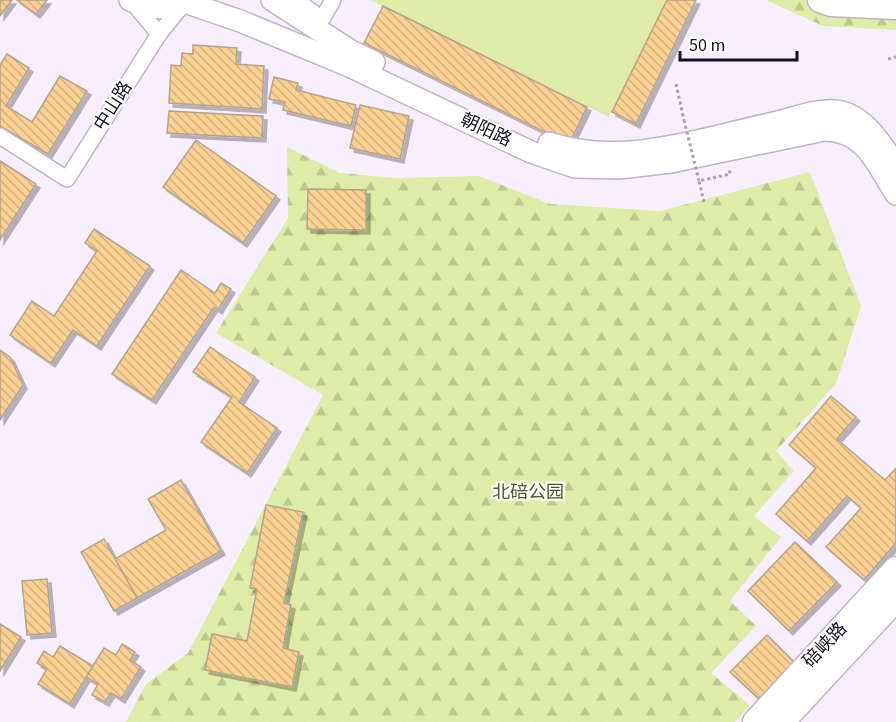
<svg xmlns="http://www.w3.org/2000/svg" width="896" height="722" font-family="'Source Sans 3','Noto Sans SC',sans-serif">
<defs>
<pattern id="forest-firs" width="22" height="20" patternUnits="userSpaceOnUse" patternTransform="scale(1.5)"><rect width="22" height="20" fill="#deeca7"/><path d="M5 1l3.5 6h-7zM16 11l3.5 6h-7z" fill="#bec98f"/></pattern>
<pattern id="building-back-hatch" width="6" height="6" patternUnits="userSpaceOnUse" patternTransform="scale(1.5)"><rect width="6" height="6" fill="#fad192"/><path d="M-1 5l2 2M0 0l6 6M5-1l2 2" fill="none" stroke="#d5b27d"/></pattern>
<filter id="shadow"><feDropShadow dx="4" dy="4" stdDeviation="0" flood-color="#0004"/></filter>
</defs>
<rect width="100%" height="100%" fill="#f8effe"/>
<!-- forest -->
<g fill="url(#forest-firs)">
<path d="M766 0H896V30L823 26Z"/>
<path d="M287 147 340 173 396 178 479 176 550 204 660 211 810 172 861 306 836 384 776 451 794 471 754 516 781 537 730 601 756 626 711 673 750 705 735 722H126L146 684 188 653 323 395 216 333 288 218Z"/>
</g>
<!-- pitch -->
<path fill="#deeca7" d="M370 0H667L609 117Z"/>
<!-- building -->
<g fill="url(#building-back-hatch)" stroke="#b3a48e" stroke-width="1.5" filter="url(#shadow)">
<path d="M0 0H12L0 16Z"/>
<path d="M17 0H47L36 14Z"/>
<path d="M667 0H696L636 124 612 112Z"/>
<path d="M383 6 587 107 569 144 364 43Z"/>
<path d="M193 45 237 48 236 64 264 66 262 109 169 103 171 65 181 66 182 53 193 54Z"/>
<path d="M7 54 29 68 6 106 32 122 60 76 87 91 48 154 0 126V65Z"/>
<path d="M274 77 298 83 296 90 356 105 351 126 283 110 285 102 269 99Z"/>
<path d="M360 105 409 116 400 159 350 148Z"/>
<path d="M169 111 263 116 262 138 167 133Z"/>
<path d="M196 140 276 196 243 243 163 187Z"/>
<path d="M0 161 36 184 0 240Z"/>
<path d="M308 189 366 190V230L307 229Z"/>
<path d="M94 229 150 266 97 346 73 330 51 363 10 335 32 301 54 316 97 251 85 243Z"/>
<path d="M181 270 215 293 221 283 231 289 218 310 214 307 152 400 112 374Z"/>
<path d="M210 347 255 377 239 402 277 428 247 473 201 442 232 397 193 372Z"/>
<path d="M0 350 10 357 23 385 0 420Z"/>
<path d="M831 396 856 417 837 439 885 480 896 468V543L864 580 826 547 861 508 847 496 807 541 776 514 816 468 789 445Z"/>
<path d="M181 480 221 551 137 598 115 559 166 530 148 499Z"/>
<path d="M266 505 303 512 284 603 291 605 283 648 299 652 292 687 205 670 212 634 247 641 257 589 250 588Z"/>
<path d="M104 539 137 598 114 611 81 552Z"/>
<path d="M795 542 837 582 789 631 748 591Z"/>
<path d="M47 579 52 633 27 635 22 581Z"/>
<path d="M0 624 21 637 0 671Z"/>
<path d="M767 635 795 663 759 699 730 672Z"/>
<path d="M122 644 135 652 130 660 141 667 121 699 111 693 105 702 92 695 98 684 86 677 104 648 116 655Z"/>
<path d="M60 646 93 666 70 704 38 684 47 669 37 663 44 651 53 657Z"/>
</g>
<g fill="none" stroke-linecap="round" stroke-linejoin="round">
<defs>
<g id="street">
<path d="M296 0 322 19 333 0"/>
<path d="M133 3 159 34 185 2"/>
<path d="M0 136 67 179 159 34"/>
</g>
<g id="secondary">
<path d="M130 0 150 8 169 7 185 2 240 21 347 65 531 152 575 167 619 168 671 162 824 130C865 130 876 163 896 194"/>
<path d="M272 0 351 51 374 62"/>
<path d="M549 143C623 168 704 138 778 122 797 117 823 107 842 112 867 119 882 145 896 166"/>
</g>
<g id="primary">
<path d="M820 0 831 4 896 7"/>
<path d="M755 722 896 569"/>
<path d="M782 722 896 599"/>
</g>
</defs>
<!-- street casing -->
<use href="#street" stroke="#c0b3ca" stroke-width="18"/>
<!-- secondary casing -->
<use href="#secondary" stroke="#c0b3ca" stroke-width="24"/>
<!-- primary casing -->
<use href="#primary" stroke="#c0b3ca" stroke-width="27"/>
<!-- path -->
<g stroke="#a8a1ad" stroke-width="3" stroke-dasharray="3 3" stroke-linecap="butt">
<path d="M888 59 896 57"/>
<path d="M676 84 684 120"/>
<path d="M704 202 699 181 730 174 729 168"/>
</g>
<!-- street -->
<use href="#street" stroke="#fff" stroke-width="15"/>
<!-- secondary -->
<use href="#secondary" stroke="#fff" stroke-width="21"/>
<!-- primary -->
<use href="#primary" stroke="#fff" stroke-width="24"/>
<!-- path-bridge -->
<path stroke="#a8a1ad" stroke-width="3" stroke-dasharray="3 3" stroke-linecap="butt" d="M684 120 699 181"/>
</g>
<g text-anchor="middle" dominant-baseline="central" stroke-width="4.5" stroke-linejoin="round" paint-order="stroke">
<!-- street labels -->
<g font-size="18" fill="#151119" stroke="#fff">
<text transform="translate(113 106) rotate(-58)">中山路</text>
<text transform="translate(486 130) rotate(25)">朝阳路</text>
<text transform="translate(825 645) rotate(-47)">碚峡路</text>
</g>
<!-- park labels -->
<g font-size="18" fill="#4f5919" stroke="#fff">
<text x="528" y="492">北碚公园</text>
</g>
</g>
<!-- scale -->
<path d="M680 51v9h117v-9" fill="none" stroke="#151119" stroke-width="3"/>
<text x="689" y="51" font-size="18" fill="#151119" stroke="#ffffff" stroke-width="4.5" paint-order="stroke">50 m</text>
</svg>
